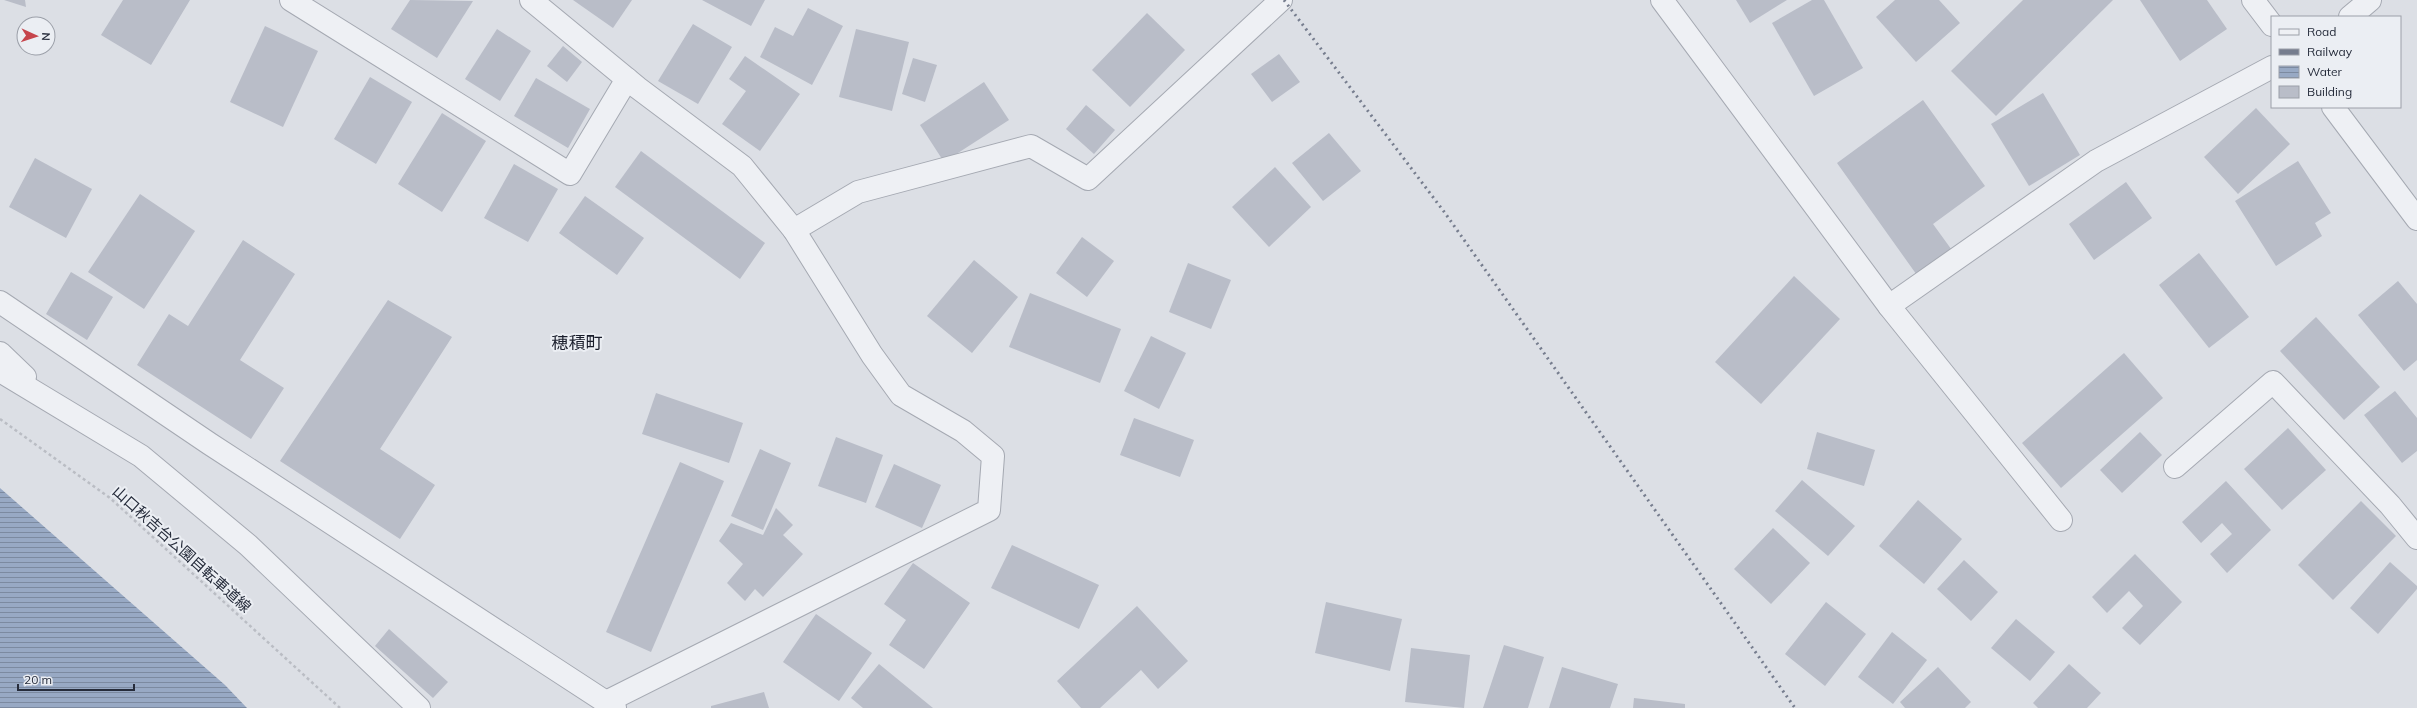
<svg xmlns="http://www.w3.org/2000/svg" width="2417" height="708" font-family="Mulish,'Noto Sans JP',sans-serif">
<defs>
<pattern id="water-rules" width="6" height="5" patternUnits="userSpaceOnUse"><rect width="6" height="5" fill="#98a9c4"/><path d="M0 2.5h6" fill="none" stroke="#7c8aa0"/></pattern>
</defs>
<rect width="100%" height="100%" fill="#dcdfe5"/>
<!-- water -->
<path fill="url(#water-rules)" d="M0 488 225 685 247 708H0Z"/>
<!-- building -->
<g fill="#b9bdc8">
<path d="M4 0H25L26 7Z"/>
<path d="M123 0H190L151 65 101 35Z"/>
<path d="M410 0 473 1 437 58 391 29Z"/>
<path d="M573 0H632L613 28Z"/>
<path d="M702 0H765L751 26Z"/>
<path d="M1736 0H1787L1750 23Z"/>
<path d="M1812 0H1824L1863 68 1814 96 1772 23Z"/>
<path d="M1895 0H1939L1960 23 1916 62 1876 17Z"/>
<path d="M2023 0H2113L1996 116 1951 71Z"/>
<path d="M2140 0H2207L2227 29 2180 61Z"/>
<path d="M808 8 843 26 812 85 760 57 775 27 793 36Z"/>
<path d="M1147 13 1185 50 1130 107 1092 70Z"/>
<path d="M693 24 732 47 698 104 658 81Z"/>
<path d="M265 26 318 51 283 127 230 102Z"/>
<path d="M497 29 531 51 500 101 465 79Z"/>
<path d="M856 29 909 42 892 111 839 97Z"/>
<path d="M563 46 582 62 567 82 547 66Z"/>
<path d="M1279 54 1300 82 1272 102 1251 74Z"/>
<path d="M745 56 800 94 760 151 722 124 746 91 729 79Z"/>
<path d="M913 58 937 65 925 102 902 94Z"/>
<path d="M370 77 412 102 376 164 334 139Z"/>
<path d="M536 78 590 109 568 148 514 116Z"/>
<path d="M984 82 1009 120 944 162 920 125Z"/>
<path d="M2043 93 2080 155 2029 186 1991 124Z"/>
<path d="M1923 100 1985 186 1933 224 1954 253 1919 278 1837 163Z"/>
<path d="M1086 105 1115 130 1094 154 1066 129Z"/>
<path d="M2256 108 2290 144 2238 194 2204 157Z"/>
<path d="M442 113 486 141 442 212 398 184Z"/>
<path d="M1329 133 1361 171 1323 201 1292 163Z"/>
<path d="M641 151 765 243 740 279 615 187Z"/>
<path d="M35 158 92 189 66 238 9 207Z"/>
<path d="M2298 161 2331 213 2315 223 2322 236 2276 266 2235 201Z"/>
<path d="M514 164 558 189 528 242 484 218Z"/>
<path d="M1275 167 1311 207 1269 247 1232 207Z"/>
<path d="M2126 182 2152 218 2094 260 2069 224Z"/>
<path d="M140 194 195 231 144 309 88 272Z"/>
<path d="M585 196 644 238 617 275 559 233Z"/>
<path d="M1082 237 1114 261 1087 297 1056 273Z"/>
<path d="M243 240 295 274 240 360 284 388 251 439 137 365 169 314 188 326Z"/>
<path d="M2199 253 2249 317 2209 348 2159 285Z"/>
<path d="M974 260 1018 297 972 353 927 316Z"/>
<path d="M1188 263 1231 280 1211 329 1169 312Z"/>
<path d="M71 272 113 297 87 340 46 314Z"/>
<path d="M1794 276 1840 319 1761 404 1715 362Z"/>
<path d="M2398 281 2417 304V360L2404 371 2358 315Z"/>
<path d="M1030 293 1121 329 1100 383 1009 347Z"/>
<path d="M388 300 452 337 380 449 435 485 400 539 280 461Z"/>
<path d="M2316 317 2380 387 2344 420 2280 351Z"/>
<path d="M1151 336 1186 353 1159 409 1124 391Z"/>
<path d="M2124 353 2163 398 2061 488 2022 443Z"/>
<path d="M2395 391 2417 418V451L2402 463 2364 415Z"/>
<path d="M656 393 743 423 729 463 642 434Z"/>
<path d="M1134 418 1194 440 1180 477 1120 455Z"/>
<path d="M2288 428 2326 470 2282 510 2244 469Z"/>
<path d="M1817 432 1875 450 1864 486 1807 469Z"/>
<path d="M2140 432 2162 455 2122 493 2100 470Z"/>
<path d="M836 437 883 455 866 503 818 486Z"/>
<path d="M760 449 791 463 763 530 731 516Z"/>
<path d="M680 462 724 481 651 652 606 632Z"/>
<path d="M894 464 941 485 922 528 875 507Z"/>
<path d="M1802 480 1855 526 1828 556 1775 511Z"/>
<path d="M2226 481 2271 530 2227 573 2210 554 2232 534 2222 523 2201 543 2182 522Z"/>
<path d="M1918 500 1962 539 1924 584 1879 546Z"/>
<path d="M2361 501 2396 536 2333 600 2298 565Z"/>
<path d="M776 508 793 525 783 535 803 554 763 597 755 589 745 601 727 583 743 564 719 541 731 523 763 535Z"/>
<path d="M1773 528 1810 563 1771 604 1734 569Z"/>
<path d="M1012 545 1099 585 1079 629 991 588Z"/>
<path d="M2135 554 2182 602 2140 645 2122 628 2143 606 2129 591 2107 613 2092 597Z"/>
<path d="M1964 560 1998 592 1971 621 1937 589Z"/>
<path d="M2390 562 2417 586V589L2378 634 2350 608Z"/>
<path d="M913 563 970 603 924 669 889 645 906 620 884 604Z"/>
<path d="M1326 602 1402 619 1390 671 1315 653Z"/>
<path d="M1826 602 1866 634 1825 686 1785 654Z"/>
<path d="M1137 606 1188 661 1158 689 1141 670 1100 708H1081L1057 681Z"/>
<path d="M816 614 872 653 839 701 783 662Z"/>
<path d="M2016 619 2055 652 2030 681 1991 648Z"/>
<path d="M389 629 448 682 433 698 375 646Z"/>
<path d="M1892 632 1927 660 1893 704 1858 677Z"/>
<path d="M1504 645 1544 657 1528 708H1483Z"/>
<path d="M1411 648 1470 655 1464 708 1405 702Z"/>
<path d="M879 664 933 708H863L851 698Z"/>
<path d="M2069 664 2101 693 2087 708H2038L2033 703Z"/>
<path d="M1562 667 1618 684 1610 708H1549Z"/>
<path d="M1938 667 1971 702 1965 708H1905L1900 702Z"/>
<path d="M764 692 769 708H711V706Z"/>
<path d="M1634 698 1685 704V708H1633Z"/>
</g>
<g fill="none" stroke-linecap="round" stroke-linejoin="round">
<defs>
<g id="minor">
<path d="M291 0 570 174 627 79"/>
<path d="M531 0 638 88 742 166 794 230 872 355 901 395 963 431 993 456 989 510 606 702"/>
<path d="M1662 0 1889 306 2061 520"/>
<path d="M2253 0 2272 25"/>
<path d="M2350 17 2370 0"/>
<path d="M2333 107 2417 219"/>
<path d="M794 230 858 192 1031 146 1088 179 1281 0"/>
<path d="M0 302 210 444 615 708"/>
<path d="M1889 306 2096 161 2272 67"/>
<path d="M0 353 25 377"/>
<path d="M0 371 141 456 248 545 419 708"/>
<path d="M2175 467 2273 382 2390 505 2417 538"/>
</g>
</defs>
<!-- minor casing -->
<use href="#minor" stroke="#a5a9b2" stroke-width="24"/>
<!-- path -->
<path stroke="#babdc4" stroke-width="2.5" stroke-dasharray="3 3" stroke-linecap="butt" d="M0 419 110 498 340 708"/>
<!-- minor -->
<use href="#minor" stroke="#eef0f4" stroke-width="22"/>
<!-- rail -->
<path stroke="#767d8e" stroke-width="3" stroke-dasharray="2 4" stroke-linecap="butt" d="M1284 0 1445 213 1795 708"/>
</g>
<g text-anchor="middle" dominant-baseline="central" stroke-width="4" stroke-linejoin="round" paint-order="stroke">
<!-- street labels -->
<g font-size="15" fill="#262c3b" stroke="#ebeef3">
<text transform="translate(182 549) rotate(42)">山口秋吉台公園自転車道線</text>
</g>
<!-- quarter labels -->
<g font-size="17" fill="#191d2b" stroke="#ebeef3">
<text x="577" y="342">穂積町</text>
</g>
</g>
<!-- legend -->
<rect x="2271" y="16" width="130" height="92" fill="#ebeef3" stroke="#9ca0a9"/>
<rect x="2279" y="29" width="20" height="6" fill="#eef0f4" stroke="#9ca0a9"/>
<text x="2307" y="36" font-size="12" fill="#262c3b">Road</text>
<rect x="2279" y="49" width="20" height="6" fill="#767d8e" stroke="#9ca0a9"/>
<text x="2307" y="56" font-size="12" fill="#262c3b">Railway</text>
<rect x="2279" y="66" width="20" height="12" fill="url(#water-rules)" stroke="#9ca0a9"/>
<text x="2307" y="76" font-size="12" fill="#262c3b">Water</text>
<rect x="2279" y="86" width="20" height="12" fill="#b9bdc8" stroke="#9ca0a9"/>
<text x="2307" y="96" font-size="12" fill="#262c3b">Building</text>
<!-- north arrow -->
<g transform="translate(36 36) rotate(93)"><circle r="19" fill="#ebeef3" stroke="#9ca0a9"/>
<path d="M0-3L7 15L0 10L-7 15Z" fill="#c6454c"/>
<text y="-6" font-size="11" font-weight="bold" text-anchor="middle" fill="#262c3b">N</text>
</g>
<!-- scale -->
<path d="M18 684v6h116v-6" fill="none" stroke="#262c3b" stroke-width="2"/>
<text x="24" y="684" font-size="12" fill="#262c3b" stroke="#ebeef3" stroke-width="3" paint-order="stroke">20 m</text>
</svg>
